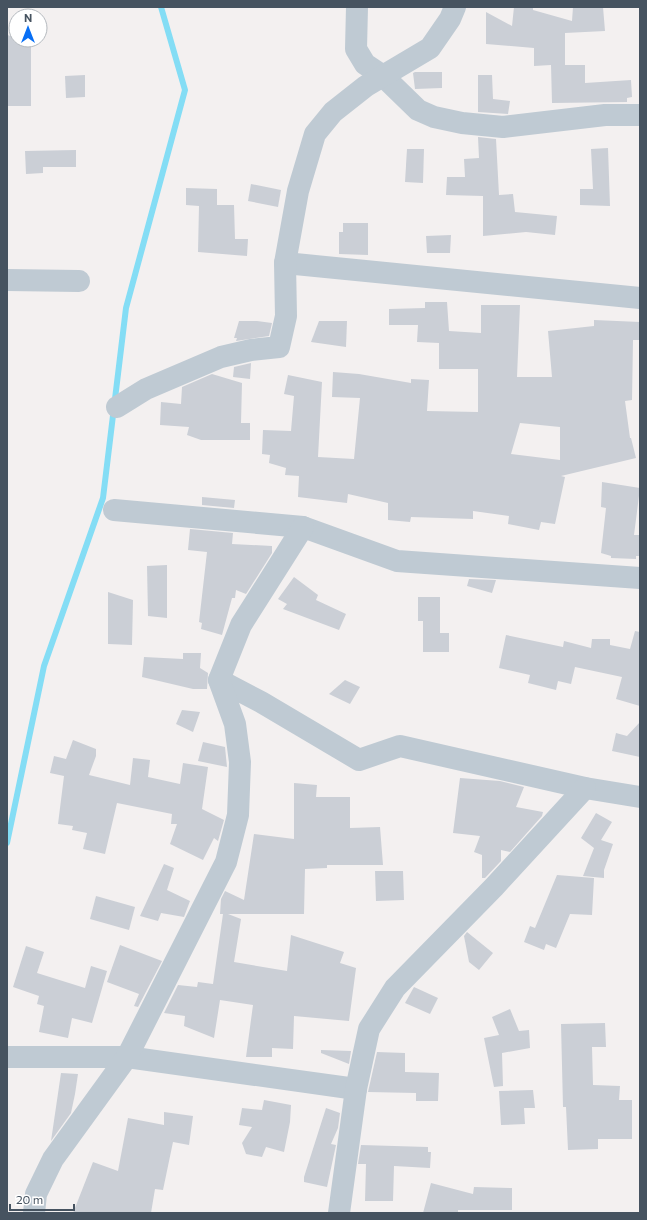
<svg xmlns="http://www.w3.org/2000/svg" width="647" height="1220" font-family="Commissioner,sans-serif">
<rect width="100%" height="100%" fill="#f3f0f0"/>
<g fill="none" stroke-linecap="round" stroke-linejoin="round">
<!-- stream -->
<path stroke="#84ddf5" stroke-width="6" d="M7 843 44 666 103 498 126 308 185 90 161 7"/>
</g>
<!-- building -->
<g fill="#cbcfd6" fill-rule="evenodd">
<path d="M514 7H533V10L572 21 573 7H603L605 31 565 33V65H558H585V83L631 80 632 97 627 98V102L552 103 551 65 534 66V48L486 44V12L512 26Z"/>
<path d="M7 35 16 37V40H24L31 44V106H7Z"/>
<path d="M415 72H442V88L415 89 413 73Z"/>
<path d="M85 75V97L66 98 65 76Z"/>
<path d="M478 75H492L493 99 510 101 508 114 478 112Z"/>
<path d="M478 137 496 139 499 195 513 194 515 212 557 216 555 235 526 232 483 236V196L446 195 447 177H465L464 159 479 158Z"/>
<path d="M608 148 610 206 580 205V189H593L591 149Z"/>
<path d="M407 149H424L423 183 405 182Z"/>
<path d="M76 150V167H43V173L26 174 25 151Z"/>
<path d="M251 184 281 190 278 207 248 201Z"/>
<path d="M186 188 217 189V205H234L235 239H248L247 256 198 252 199 206 186 205Z"/>
<path d="M343 223H368V255L339 254V232H343Z"/>
<path d="M451 235 450 253H427L426 236Z"/>
<path d="M425 302H447L449 331 481 333V305H520L517 377H552L548 331 594 326V320L640 322V340H633L632 400 625 401 630 438H631L636 458 561 476 565 477 555 524 541 522 539 530 508 524 509 516 473 511V519L411 517 410 522 388 520V503L348 494 347 503 298 497 299 476 285 475 286 468 269 463 270 455 262 454 263 430 291 431 294 396 284 394 288 375 322 382 318 457 354 459 360 398 332 397 333 372 359 374 411 383V379L429 380 427 411 478 412V369H439V343L417 342 418 325H389V309L425 308ZM520 423 560 427V460L511 454Z"/>
<path d="M239 321H257L272 323 269 336 236 341 237 338H234Z"/>
<path d="M319 321H347L346 347 311 342Z"/>
<path d="M251 363 250 379 233 377 234 367Z"/>
<path d="M212 374 242 383 241 423H250V440H201L187 435 189 427 160 425 161 402 181 404 182 387Z"/>
<path d="M602 482 640 488 634 535H640V556H636V559L611 558V556L601 553 606 508 601 507Z"/>
<path d="M202 497 235 500 234 508 202 505Z"/>
<path d="M190 529 233 533 232 544 272 546V553L246 594 236 590 235 598H232L222 635 201 629 202 623 199 622 207 552 188 550Z"/>
<path d="M167 565V618L148 616 147 566Z"/>
<path d="M294 577 318 595 316 600 346 614 339 630 283 609 287 604 278 599Z"/>
<path d="M469 579 496 580 492 593 467 586Z"/>
<path d="M108 592 133 600 132 645 108 644Z"/>
<path d="M418 597H440V633H449V652H423V621H418Z"/>
<path d="M635 631 640 632V706L616 699 622 677 575 667 571 684 558 681 556 690 528 683 530 675 499 668 506 635 563 647 564 641 591 648 592 639H610V645L630 649Z"/>
<path d="M183 653H201L200 668 208 673 207 689H193L142 677 144 657 183 659Z"/>
<path d="M345 680 360 687 350 704 329 694Z"/>
<path d="M182 710 200 712 193 732 176 724Z"/>
<path d="M640 722V757L612 751 616 733 627 736Z"/>
<path d="M73 740 96 749V756L89 775 130 785 133 758 150 760 148 777 180 784 183 763 208 767 202 809 224 820 218 841 214 838 203 860 170 844 177 824H171L172 814 117 803 105 854 83 849 87 833 72 830 73 826 58 824 64 776 50 773 54 756 66 759Z"/>
<path d="M203 742 225 747 227 767 198 761Z"/>
<path d="M460 778 500 781 524 787 516 807 543 812 542 816 510 852 501 850V861L485 878H482V855L474 852 480 836 453 833Z"/>
<path d="M294 783 317 785 316 797H350V828L380 827 383 865H327V868L305 869 304 914H228L241 919 234 962 287 971 291 935 344 952 340 963 356 968 349 1021 294 1016 293 1049 272 1048V1057H246L253 1005 220 1000 214 1038 184 1026 185 1016 164 1013 178 985 197 987 198 982 213 984 223 914H220L221 899 225 891 244 900 254 834 294 839Z"/>
<path d="M596 813 612 822 601 840 613 844 604 870V878L583 876 594 848 581 838Z"/>
<path d="M164 864 174 868 167 890 190 901 184 917 161 913 158 921 140 916Z"/>
<path d="M375 871H403L404 900 376 901Z"/>
<path d="M557 875 594 878 592 915 570 914 556 948 546 944 544 950 524 942 530 926 535 928Z"/>
<path d="M96 896 135 907 129 930 90 919Z"/>
<path d="M467 932 493 953 479 970 469 962 464 936Z"/>
<path d="M120 945 162 961 138 1007 134 1006 139 994 107 982Z"/>
<path d="M26 946 44 952 37 973 85 988 91 966 107 971 92 1023 72 1018 68 1038 39 1032 44 1006 37 1004 39 996 13 987Z"/>
<path d="M414 987 438 998 430 1014 405 1003Z"/>
<path d="M510 1009 519 1031 529 1030 530 1048 502 1053 503 1086 494 1087 484 1038 499 1035 492 1017Z"/>
<path d="M605 1023 606 1047H592L593 1085 620 1086 619 1100H632V1139H598V1149L568 1150 566 1107H563L561 1024Z"/>
<path d="M321 1050 351 1051 349 1064 321 1053Z"/>
<path d="M377 1052 405 1053V1072L439 1073 438 1101H416V1093L368 1092Z"/>
<path d="M61 1073 78 1074 75 1094 71 1113 51 1141Z"/>
<path d="M533 1090 535 1108H524L525 1124 501 1125 499 1091Z"/>
<path d="M264 1100 291 1105 290 1122 284 1152 266 1147 262 1157 246 1154 242 1143 252 1127 239 1125 242 1108 262 1110Z"/>
<path d="M326 1108 340 1113 338 1128 331 1144 336 1145 327 1187 304 1182V1177Z"/>
<path d="M164 1112 193 1116 189 1145 173 1142 163 1190 155 1189 151 1213H73L93 1162 118 1171 128 1118 164 1125Z"/>
<path d="M361 1145 428 1147V1152H431L430 1168 394 1166 393 1201H365L366 1164H358Z"/>
<path d="M431 1183 473 1194 474 1187 512 1188V1210H458V1213H423Z"/>
</g>
<g fill="none" stroke-linecap="round" stroke-linejoin="round">
<!-- street -->
<g stroke="#bfcad3" stroke-width="22">
<path d="M357 7 356 49 365 64 383 76 418 110 434 117 462 123 503 127 605 115H640"/>
<path d="M285 263 640 298"/>
<path d="M7 280 79 281"/>
<path d="M117 407 146 389 221 357 251 350 279 347 286 316 285 263 298 191 315 134 333 112 366 86 430 48 450 19 455 7"/>
<path d="M114 510 303 527 397 561 640 578"/>
<path d="M219 680 261 702 359 760 400 746 585 788 640 797"/>
<path d="M7 1057H127L356 1089"/>
<path d="M34 1213 36 1194 53 1159 127 1057 226 862 238 815 240 762 235 724 219 680 241 625 303 527"/>
<path d="M339 1213 356 1089 369 1029 395 988 494 887 585 788"/>
</g>
</g>
<!-- border -->
<rect width="647" height="1220" fill="none" stroke="#465360" stroke-width="16"/>
<!-- north arrow -->
<g transform="translate(28 28)"><circle r="19" fill="#ffffff" stroke="#b5babf"/>
<path d="M0-3L7 15L0 10L-7 15Z" fill="#086ff5"/>
<text y="-6" font-size="11" font-weight="bold" text-anchor="middle" fill="#465360">N</text>
</g>
<!-- scale -->
<path d="M10 1204v6h64v-6" fill="none" stroke="#465360" stroke-width="2"/>
<text x="16" y="1204" font-size="12" fill="#465360" stroke="#ffffff" stroke-width="3" paint-order="stroke">20 m</text>
</svg>
